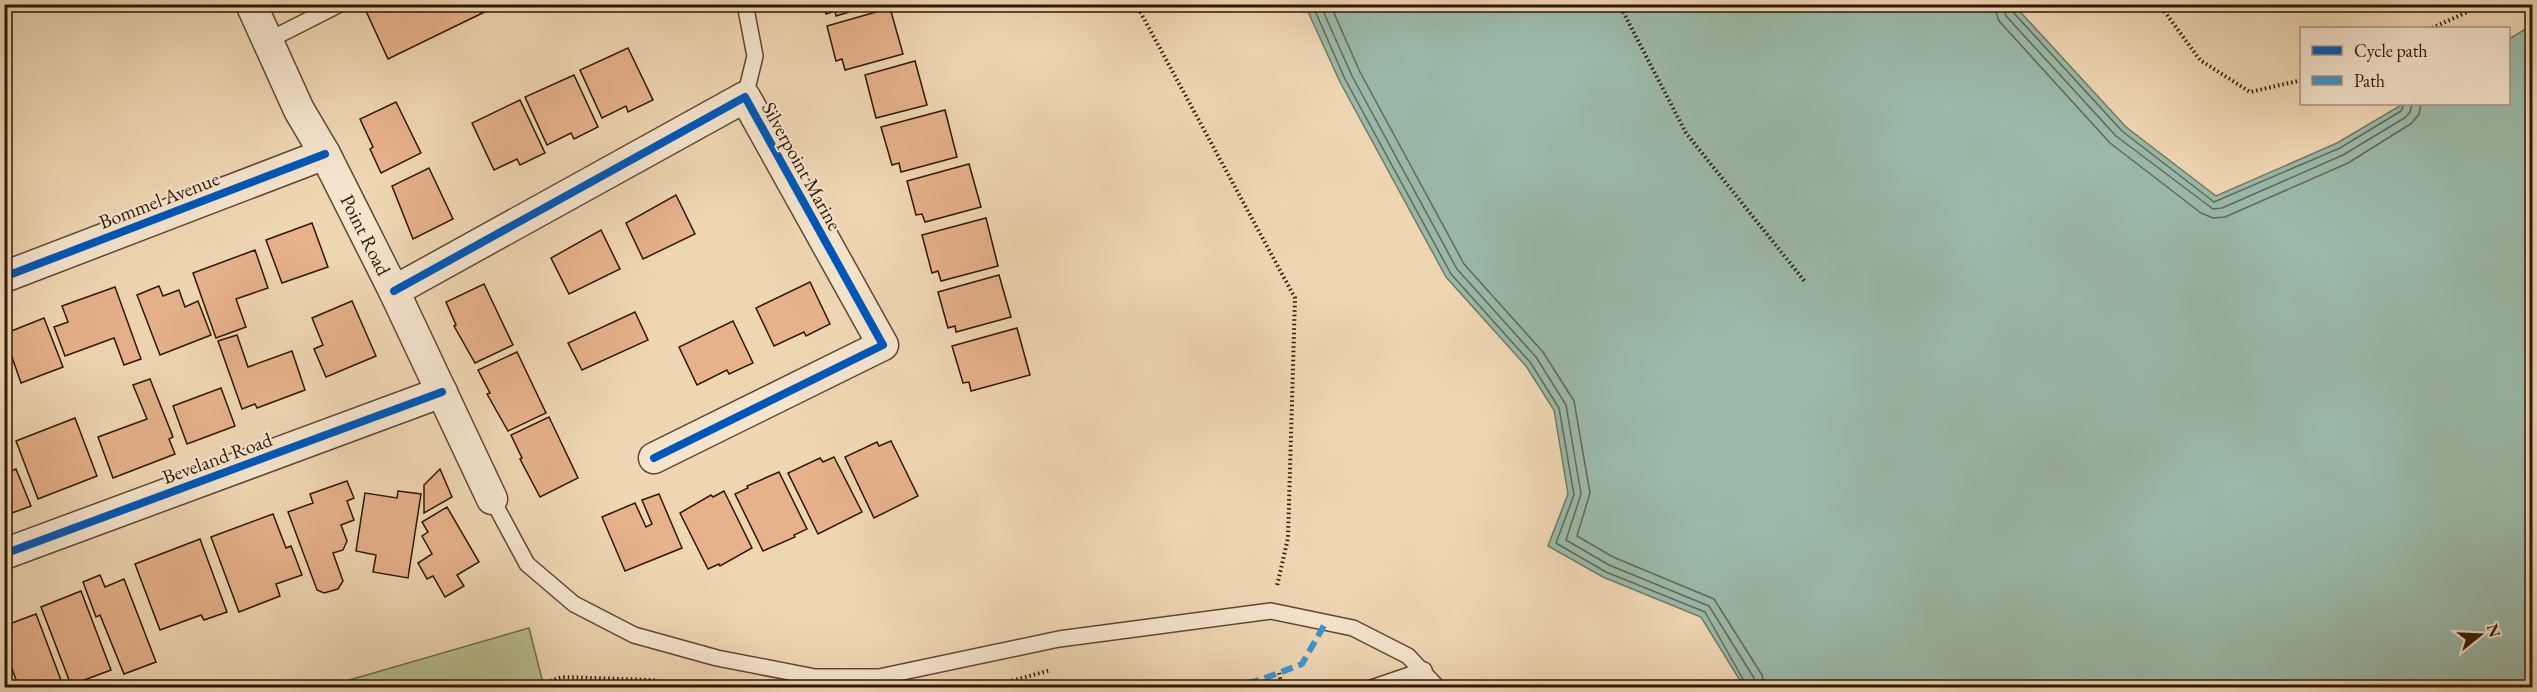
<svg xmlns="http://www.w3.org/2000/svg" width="2537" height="692" font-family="'EB Garamond',serif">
<rect width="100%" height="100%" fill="#efd6b3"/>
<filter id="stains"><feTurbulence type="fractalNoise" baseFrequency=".00333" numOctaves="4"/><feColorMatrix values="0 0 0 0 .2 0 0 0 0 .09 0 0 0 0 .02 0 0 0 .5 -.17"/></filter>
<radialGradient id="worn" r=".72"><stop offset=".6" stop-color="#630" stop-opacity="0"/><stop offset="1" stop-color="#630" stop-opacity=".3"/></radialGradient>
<!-- green -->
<path fill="#b7be8e" stroke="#736b47" stroke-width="1.5" d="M529 628 544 687H325Z"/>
<!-- water -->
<path fill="#9ab9a9" stroke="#6f7965" stroke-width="1.5" d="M1305 5H2014L2126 127 2216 196 2337 143 2403 104H2508L2509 39 2532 25V687H1744L1701 617 1603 577 1548 546 1568 494 1554 410 1526 366 1446 277 1340 82Z"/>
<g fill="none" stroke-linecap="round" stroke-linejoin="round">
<!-- shore -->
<g stroke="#646854" stroke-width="1.5">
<path d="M1312 4 1345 79 1451 274 1530 362 1559 408 1574 495 1556 543 1606 572 1705 612 1748 688"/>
<path d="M1320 4 1352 76 1457 269 1536 357 1566 405 1581 494 1566 540 1609 565 1709 606 1754 678 1756 688"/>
<path d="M1330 4 1360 72 1464 264 1543 352 1574 401 1590 493 1577 536 1613 557 1714 599 1762 675 1765 688"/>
<path d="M1993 4 1999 21 2110 143 2201 213 2213 218 2225 217 2348 163 2412 123 2419 114 2421 104"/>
<path d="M2002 4 2006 16 2116 136 2213 209 2222 208 2343 155 2406 117 2410 112 2412 104"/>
<path d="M2010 4 2012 11 2122 131 2214 202 2340 148 2401 111 2404 104"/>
</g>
</g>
<!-- building -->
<g fill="#e6b18b" stroke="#2f1800" stroke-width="1.5">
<path d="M379 4H501L388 59 366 11Z"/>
<path d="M823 4H865L866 7 836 16 835 11 826 14Z"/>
<path d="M890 8 903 54 845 70 842 59 836 61 827 26Z"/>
<path d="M628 48 653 100 628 112 626 106 602 118 580 70Z"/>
<path d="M915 61 927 105 876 118 865 75Z"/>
<path d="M574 75 598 127 574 139 571 133 547 145 525 97Z"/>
<path d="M520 100 545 153 520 165 517 159 494 170 472 123Z"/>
<path d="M396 102 421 153 381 173 370 149 373 147 360 119Z"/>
<path d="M945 110 957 157 901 172 899 163 892 165 881 127Z"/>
<path d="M969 164 981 207 925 222 922 214 916 215 907 181Z"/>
<path d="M429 168 453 219 413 239 392 186Z"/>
<path d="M676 195 695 234 643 259 626 223Z"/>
<path d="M986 218 998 266 941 281 938 271 932 273 922 235Z"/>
<path d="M312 223 328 267 282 283 266 240Z"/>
<path d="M601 230 620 269 569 294 551 258Z"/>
<path d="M255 250 268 288 236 299 246 327 216 338 193 273Z"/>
<path d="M999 275 1011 317 956 332 955 326 948 328 938 292Z"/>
<path d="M810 282 830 324 806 336 804 332 774 346 756 308Z"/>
<path d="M484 284 513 345 475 363 454 326 456 325 446 302Z"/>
<path d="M159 286 163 296 179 290 185 307 198 301 211 335 160 355 137 295Z"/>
<path d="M115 287 141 359 124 365 114 338 65 356 54 327 68 322 62 306Z"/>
<path d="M352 301 376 356 326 377 314 349 323 345 312 318Z"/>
<path d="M635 312 648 340 582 370 568 343Z"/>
<path d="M44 318 63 367 21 383 4 334Z"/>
<path d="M733 321 753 363 729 374 727 370 697 385 679 347Z"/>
<path d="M1017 328 1030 375 971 391 969 382 963 383 952 346Z"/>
<path d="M237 335 248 367 292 351 305 390 257 408 255 404 242 409 218 341Z"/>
<path d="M517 352 546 413 508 431 487 394 490 393 478 370Z"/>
<path d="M4 362 10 378 4 380Z"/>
<path d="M150 379 173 437 169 439 175 454 113 478 98 437 147 419 133 385Z"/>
<path d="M221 388 235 426 187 444 173 406Z"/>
<path d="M549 417 578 478 540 497 520 459 522 458 511 435Z"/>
<path d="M75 418 97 476 38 499 16 441Z"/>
<path d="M891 441 918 496 874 518 845 457 877 442 879 446Z"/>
<path d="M834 457 862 512 818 534 788 473 820 458 823 462Z"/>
<path d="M16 469 31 506 4 516V474Z"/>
<path d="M440 469 452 497 424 513V485Z"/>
<path d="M779 472 807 529 794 535 795 537 763 551 735 494 748 488 747 486Z"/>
<path d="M347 481 354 498 347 501 354 520 341 525 347 541 343 550 333 553 343 581 338 589 324 593 317 590 288 512 313 503 310 494Z"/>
<path d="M398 491 421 494 408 578 373 572 376 555 356 551 365 493 397 498Z"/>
<path d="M724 491 752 548 720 566 719 564 708 569 680 513 711 495 713 497Z"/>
<path d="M659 494 682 548 625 571 602 517 635 503 646 527 652 524 642 500Z"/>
<path d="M447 507 479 562 457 575 464 586 445 597 433 576 427 579 418 563 432 554 422 536 428 532 422 522Z"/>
<path d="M273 514 286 548 291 546 302 575 276 584 280 596 239 612 211 537Z"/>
<path d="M200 539 227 612 204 620 201 615 160 630 135 564Z"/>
<path d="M100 575 105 587 124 579 156 662 124 674 100 615 96 617 83 582Z"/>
<path d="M81 591 111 670 71 685 41 607Z"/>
<path d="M36 614 64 688H19L6 652 11 649 4 626Z"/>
<path d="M4 667 12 688H4Z"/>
</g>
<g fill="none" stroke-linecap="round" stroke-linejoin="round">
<defs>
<g id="service">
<path d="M745 4 755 56 745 97"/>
<path d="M267 41 340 4"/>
<path d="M492 499 527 564 574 604 634 635 717 658 815 677H879L1059 639 1271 611 1353 628 1408 656 1438 688"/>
<path d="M1371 688 1424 670"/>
</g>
<g id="minor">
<path id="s1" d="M251 4 299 110 325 154 394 291 492 499"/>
<path d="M4 277 325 154"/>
<path d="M394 291 745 97 883 345 654 458"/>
<path d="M4 554 442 392"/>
</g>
</defs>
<!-- service casing -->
<use href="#service" stroke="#5f482d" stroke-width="18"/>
<!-- minor casing -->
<use href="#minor" stroke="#5f482d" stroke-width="33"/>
<!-- path -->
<g stroke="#2f1800" stroke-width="4" stroke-dasharray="1.5 3" stroke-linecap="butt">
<path d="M1136 4 1295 298 1288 538 1277 586"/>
<path d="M1619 4 1686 133 1806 283"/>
<path d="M2159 4 2200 60 2250 92 2302 80"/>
<path d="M2432 28 2485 4"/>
<path d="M1279 673 1282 688"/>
<path d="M529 688 562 677 652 680 694 688"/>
<path d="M986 688 1051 670"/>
</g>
<!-- service -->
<use href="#service" stroke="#f5e4ce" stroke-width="15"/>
<!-- minor -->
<use href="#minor" stroke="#f5e4ce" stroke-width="30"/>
<!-- quiet -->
<path stroke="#3d93d0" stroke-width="6" stroke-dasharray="12 6" stroke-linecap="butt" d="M1230 688 1263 679 1302 664 1326 622"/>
<defs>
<g id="cycleway">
<path d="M4 277 325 154"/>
<path d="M394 291 745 97 883 345 654 458"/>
<path d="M4 554 442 392"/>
</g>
</defs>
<!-- cycleway casing -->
<use href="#cycleway" stroke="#f5e4ce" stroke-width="11"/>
<!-- cycleway -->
<use href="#cycleway" stroke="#0057b8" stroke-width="8"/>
</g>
<g text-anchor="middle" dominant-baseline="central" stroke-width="4.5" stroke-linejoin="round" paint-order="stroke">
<!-- street labels -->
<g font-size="20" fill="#2f1800" stroke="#f5e4ce">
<text transform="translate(802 166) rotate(61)">Silverpoint Marine</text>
<text transform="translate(159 200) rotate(-21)">Bommel Avenue</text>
<text stroke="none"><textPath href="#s1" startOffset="258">Point Road</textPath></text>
<text transform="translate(217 458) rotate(-20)">Beveland Road</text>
</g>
</g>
<!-- margin -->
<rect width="2537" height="692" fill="none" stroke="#efd6b3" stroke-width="24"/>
<rect x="6" y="6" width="2525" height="680" fill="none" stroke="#2f1800" stroke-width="3"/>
<rect x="12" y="12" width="2513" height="668" fill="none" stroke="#2f1800" stroke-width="1.5"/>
<!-- legend -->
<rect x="2300" y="27" width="210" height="78" fill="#f5e4ce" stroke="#a6927c" stroke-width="1.5"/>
<rect x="2312" y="46" width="30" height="9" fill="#0057b8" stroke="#a6927c" stroke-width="1.5"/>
<text x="2354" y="57" font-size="18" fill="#2f1800">Cycle path</text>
<rect x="2312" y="76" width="30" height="9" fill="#3d93d0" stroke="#a6927c" stroke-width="1.5"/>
<text x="2354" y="87" font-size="18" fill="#2f1800">Path</text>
<!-- north arrow -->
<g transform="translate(2480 635) rotate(72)" stroke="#f5e4ce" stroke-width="4.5" paint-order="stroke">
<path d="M0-4.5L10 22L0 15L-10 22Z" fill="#2f1800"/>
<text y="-9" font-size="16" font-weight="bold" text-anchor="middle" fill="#2f1800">N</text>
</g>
<rect width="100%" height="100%" filter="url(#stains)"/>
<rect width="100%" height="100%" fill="url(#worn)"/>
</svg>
